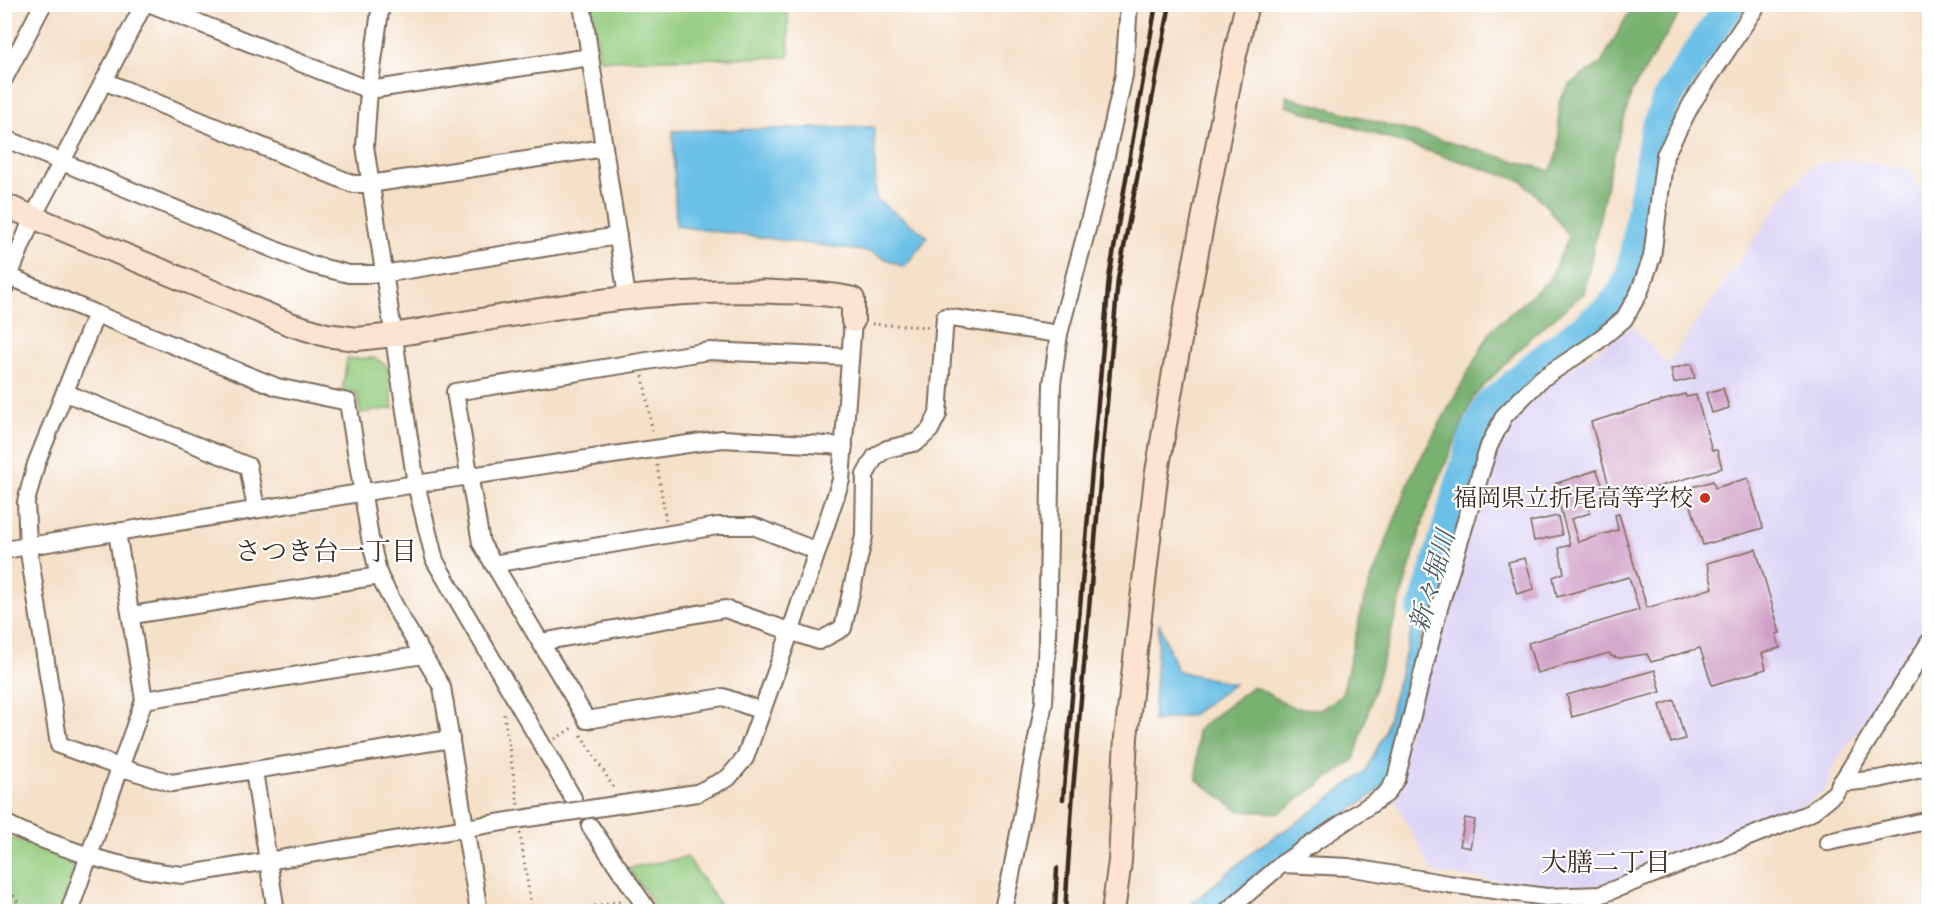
<svg xmlns="http://www.w3.org/2000/svg" width="1934" height="916" font-family="'IM FELL Great Primer','Noto Serif JP',serif">
<rect width="100%" height="100%" fill="#fff"/>
<filter id="ink" filterUnits="userSpaceOnUse"><feTurbulence type="fractalNoise" baseFrequency=".0167" numOctaves="2"/><feDisplacementMap in="SourceGraphic" scale="12" xChannelSelector="R" yChannelSelector="G"/><feConvolveMatrix kernelMatrix="1 2 1 2 8 2 1 2 1" color-interpolation-filters="sRGB"/></filter>
<filter id="wash" filterUnits="userSpaceOnUse"><feTurbulence type="fractalNoise" baseFrequency=".008" numOctaves="4" result="noise"/><feDisplacementMap in="SourceGraphic" scale="24" xChannelSelector="R" yChannelSelector="G"/><feGaussianBlur stdDeviation="1.35" result="paint"/><feColorMatrix in="noise" values="0 0 0 0 0 0 0 0 0 0 0 0 0 0 0 0 0 1.4 0 .05"/><feComposite in="paint" operator="in"/></filter>
<g filter="url(#wash)">
<rect width="100%" height="100%" fill="#f5e0c8"/>
<!-- built -->
<path fill="#ddd5f6" d="M1851 160 1910 169 1930 215 1929 621 1835 764 1825 791 1794 811 1598 885 1549 887 1433 873 1391 793 1443 612 1490 466 1512 422 1537 394 1565 372 1633 326 1667 365 1783 198 1813 164Z"/>
<!-- green -->
<g fill="#96ce82" stroke="#687c50" stroke-width="1.5">
<path d="M591 5H782L788 14 789 57 600 60Z"/>
<path d="M375 358 387 366 393 408 360 413 357 392H342L347 359Z"/>
<path d="M5 836 71 859 75 867 60 911H5Z"/>
<path d="M687 857 724 911H659L628 868Z"/>
</g>
<!-- forest -->
<path fill="#78b170" stroke="#5a6e47" stroke-width="1.5" d="M1633 5H1685L1632 91 1610 169 1584 293 1531 337 1474 396 1427 508 1354 760 1279 813 1239 811 1197 780V730L1253 686 1295 708 1321 709 1342 695 1364 599 1413 472 1492 329 1549 280 1569 237 1549 209 1522 181 1286 106V96L1551 171 1559 148V101L1571 83 1601 63Z"/>
<!-- water -->
<g fill="#6ac0e7" stroke="#527582" stroke-width="1.5">
<path d="M874 127 876 199 928 237 904 267 871 252 676 226 673 131Z"/>
<path d="M1427 571 1438 575 1408 687 1412 693 1388 780 1374 794 1263 871 1217 911 1182 912 1257 848 1295 824 1366 771 1385 732Z"/>
<path d="M1159 623 1177 671 1234 684 1191 715 1153 721Z"/>
</g>
<g fill="none" stroke-linecap="round" stroke-linejoin="round">
<!-- river -->
<path stroke="#6ac0e7" stroke-width="30" d="M1422 613 1473 439 1489 404 1505 393 1530 369 1611 307 1625 288 1632 268 1654 134 1666 102 1686 69 1731 4"/>
</g>
<g id="blocks">
<!-- building -->
<g fill="#d09fc6">
<path d="M1691 364 1695 378 1674 383 1671 369Z"/>
<path d="M1723 388 1729 408 1712 413 1706 393Z"/>
<path d="M1685 394 1686 397 1696 395 1712 450H1717L1722 468 1613 500 1591 422Z"/>
<path d="M1597 470 1606 497 1587 503 1590 513 1571 519 1578 542 1618 530 1615 515 1619 514 1647 608 1713 588 1707 563 1756 549 1780 633 1776 634 1780 648 1762 653 1766 669 1712 685 1700 648 1651 662 1647 654 1620 658 1611 656 1609 653 1537 673 1528 643 1639 610 1629 577 1557 597 1553 577 1564 573 1559 548 1570 545 1554 484Z"/>
<path d="M1748 478 1763 528 1703 545 1686 489 1713 481 1715 488Z"/>
<path d="M1558 516 1562 535 1534 541 1530 522Z"/>
<path d="M1525 558 1534 589 1517 594 1508 562Z"/>
<path d="M1655 670 1661 692 1572 717 1567 695Z"/>
<path d="M1674 700 1685 739 1671 743 1660 705Z"/>
<path d="M1465 818 1475 820 1470 848 1460 846Z"/>
</g>
</g>
</g>
<g filter="url(#ink)">
<use href="#blocks" fill-opacity="0" stroke="#7c6a5a" stroke-width="1.5"/>
<g fill="none" stroke-linecap="round" stroke-linejoin="round">
<defs>
<g id="street">
<path d="M151 4 369 90 590 57"/>
<path d="M381 4 369 90 365 146 416 484 435 561 573 798"/>
<path d="M582 4 627 297"/>
<path d="M4 79 43 4"/>
<path d="M104 81 353 184H370L604 148"/>
<path d="M4 138 312 265 349 274H383L618 236"/>
<path d="M4 274 96 314 277 387 348 402 370 538 379 576 400 616 442 687 479 912"/>
<path d="M4 289 33 217 144 4"/>
<path d="M96 314 36 464 26 502 28 546 59 745 122 768 172 783 451 739"/>
<path d="M66 393 248 466 256 509"/>
<path d="M4 550 416 484 722 439 844 446"/>
<path d="M493 564 718 526H753L817 551"/>
<path d="M132 615 379 576"/>
<path d="M541 642 725 609 819 641 843 628 864 536 865 475 875 457 887 449 917 442 930 430 938 414 945 317 1059 334"/>
<path d="M144 700 423 655"/>
<path d="M762 711 723 697 587 720 481 543 455 392 709 351 850 357"/>
<path d="M254 771 276 912"/>
<path d="M1840 783 1879 779 1930 767"/>
<path d="M623 804 697 793 728 778 745 758 791 630 841 480 853 321"/>
<path d="M4 822C19 831 35 837 52 843 97 860 134 870 183 875L521 819"/>
<path d="M590 826 649 912"/>
<path d="M1828 842 1930 820"/>
<path d="M1282 864 1348 867 1448 884 1547 897 1600 895 1810 813 1835 793 1930 641"/>
<path d="M69 912 144 700 117 532"/>
<path d="M1002 912 1010 880 1044 702 1047 640 1052 384 1059 334 1103 169 1124 75 1129 4"/>
<path d="M1226 912 1282 864 1386 794 1396 779 1439 608 1489 446 1504 416 1541 379 1594 344 1624 319 1639 293 1652 257 1665 155 1692 103 1758 4"/>
</g>
<g id="secondary">
<path d="M4 205 290 324 326 335 357 339 394 335C520 314 647 286 776 292 802 293 827 293 853 299V321"/>
<path d="M1113 912 1120 861 1126 737 1156 478 1174 372 1233 63 1247 4"/>
</g>
</defs>
<!-- street casing -->
<use href="#street" stroke="#7c6a5a" stroke-width="20"/>
<!-- secondary casing -->
<use href="#secondary" stroke="#7c6a5a" stroke-width="26"/>
<!-- path -->
<g stroke="#7c6a5a" stroke-width="3" stroke-dasharray="1.5 4.5" stroke-linecap="butt">
<path d="M872 324 928 327"/>
<path d="M643 376 653 435"/>
<path d="M657 465 666 521"/>
<path d="M504 714 518 805"/>
<path d="M581 735 614 788"/>
<path d="M555 739 572 728"/>
<path d="M520 833 532 912"/>
<path d="M4 880 20 906 21 912"/>
<path d="M559 912 623 901"/>
</g>
<!-- street -->
<use href="#street" stroke="#fff" stroke-width="16"/>
<!-- secondary -->
<use href="#secondary" stroke="#fde4d0" stroke-width="22"/>
<!-- rail -->
<g stroke="#3b2a1e" stroke-width="4.5">
<path d="M1063 799 1109 278 1156 4"/>
<path d="M1055 912 1057 868"/>
<path d="M1065 912 1073 790 1118 279 1170 4"/>
</g>
<defs>
<path id="street-bridge" d="M521 819 623 804"/>
</defs>
<!-- street-bridge casing -->
<use href="#street-bridge" stroke="#7c6a5a" stroke-width="20" stroke-linecap="butt"/>
<!-- street-bridge -->
<use href="#street-bridge" stroke="#fff" stroke-width="16"/>
</g>
</g>
<!-- markers -->
<circle fill="#c8321e" stroke="#fff" stroke-width="2" cx="1705" cy="498" r="6"/>
<g text-anchor="middle" dominant-baseline="central" stroke-width="4.5" stroke-linejoin="round" paint-order="stroke">
<!-- poi labels -->
<g font-size="24" fill="#3b2a1e" stroke="#fff" text-anchor="end">
<text x="1693" y="498">福岡県立折尾高等学校</text>
</g>
<!-- neighbourhood labels -->
<g font-size="26" fill="#3b2a1e" stroke="#fff">
<text x="326" y="551">さつき台一丁目</text>
<text x="1606" y="862">大膳二丁目</text>
</g>
<!-- water labels -->
<g font-size="26" font-style="italic" fill="#4b5e64" stroke="#fff">
<text transform="translate(1432 581) rotate(-74)">新々堀川</text>
</g>
</g>
<!-- margin -->
<rect width="1934" height="916" fill="none" stroke="#fff" stroke-width="24"/>
</svg>
